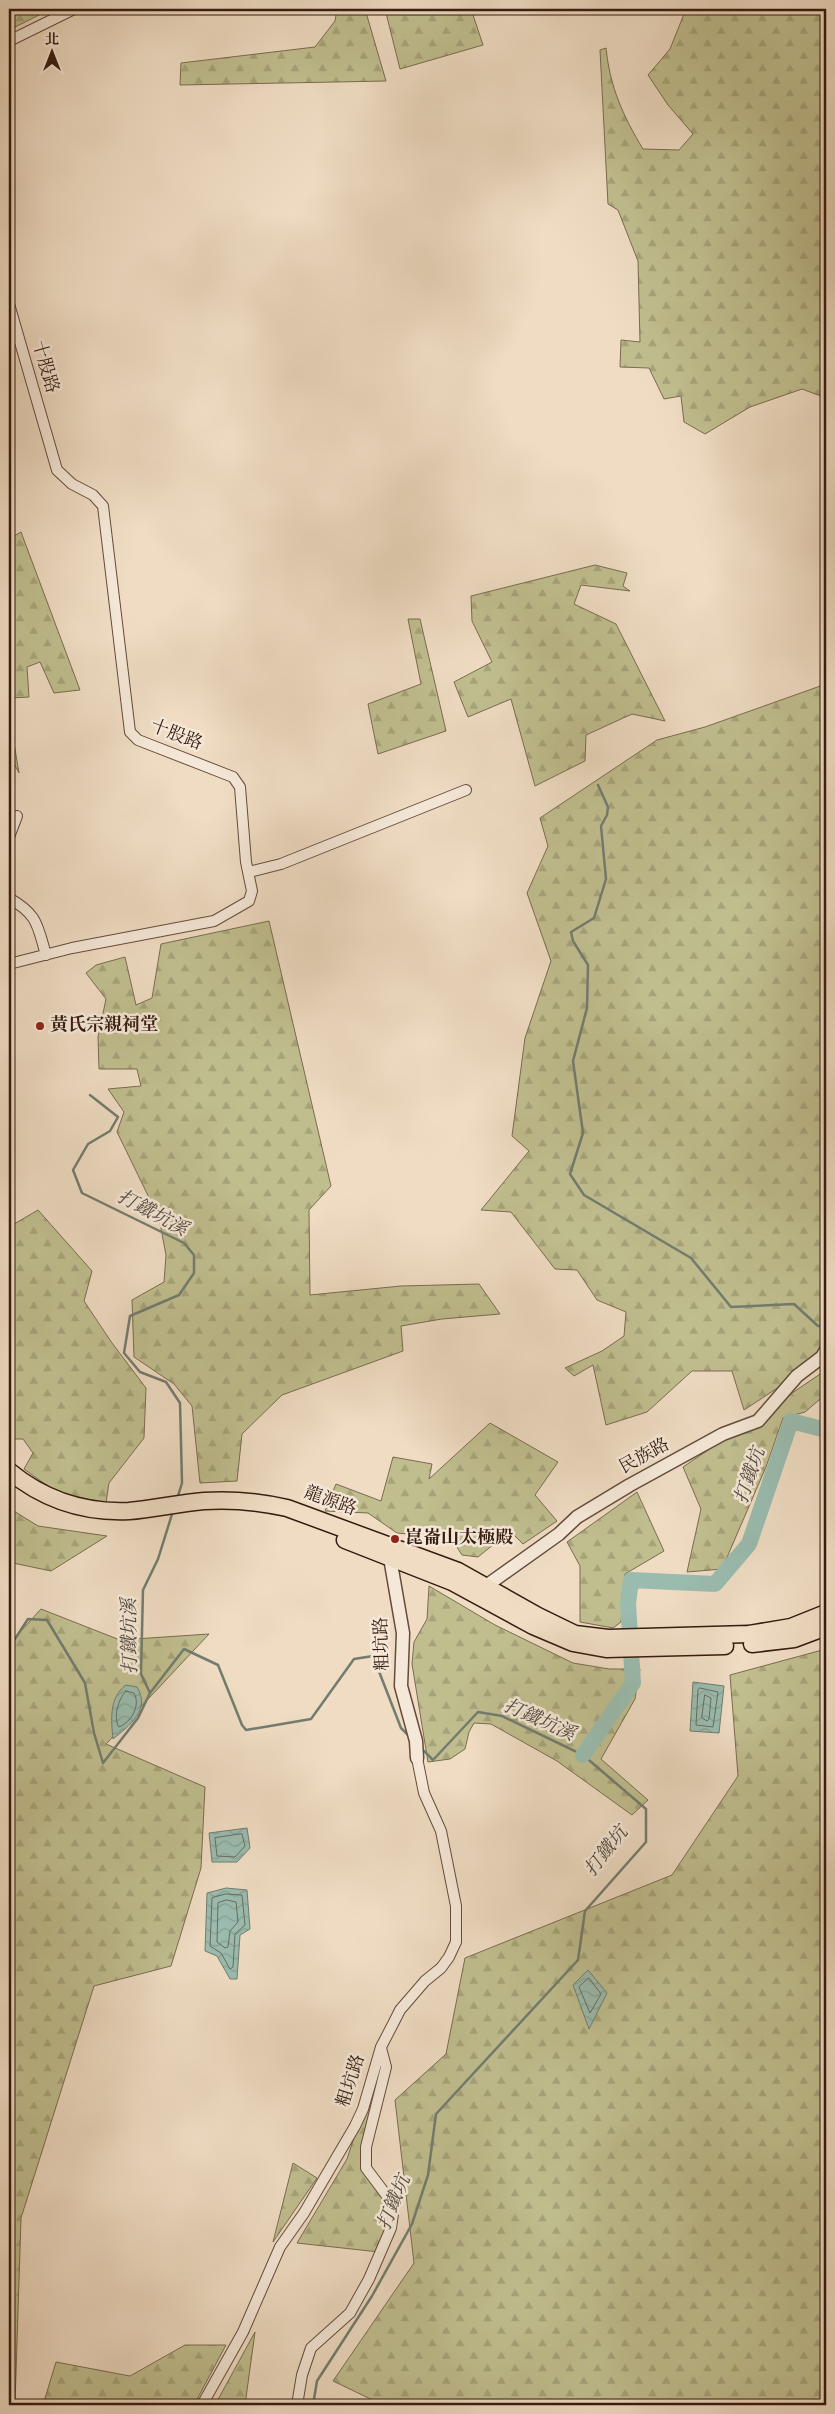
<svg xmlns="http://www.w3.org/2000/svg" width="835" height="2414" font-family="'Sorts Mill Goudy','Noto Serif TC',serif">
<defs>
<pattern id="forest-firs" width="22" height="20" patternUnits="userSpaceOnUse" patternTransform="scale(1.25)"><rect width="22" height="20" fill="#c0be8f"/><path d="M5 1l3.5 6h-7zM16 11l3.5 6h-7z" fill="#a6a37a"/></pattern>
<pattern id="water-waves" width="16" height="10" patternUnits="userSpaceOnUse" patternTransform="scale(1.25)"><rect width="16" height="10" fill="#9abcaf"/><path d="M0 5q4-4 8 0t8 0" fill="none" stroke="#85a195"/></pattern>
</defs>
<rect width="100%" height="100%" fill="#efdcc3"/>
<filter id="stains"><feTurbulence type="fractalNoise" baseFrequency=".004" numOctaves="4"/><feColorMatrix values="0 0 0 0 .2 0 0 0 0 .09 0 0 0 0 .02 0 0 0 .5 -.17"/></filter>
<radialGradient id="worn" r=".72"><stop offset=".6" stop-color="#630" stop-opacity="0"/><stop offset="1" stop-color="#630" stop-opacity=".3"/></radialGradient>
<!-- forest -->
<g fill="url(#forest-firs)" stroke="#7a6c4f">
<path d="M9 9H51L9 30Z"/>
<path d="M337 9H365L386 81 180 85 181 63 315 47 335 21Z"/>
<path d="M385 9H471L483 45 400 69Z"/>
<path d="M686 9H826V398L802 389 750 407 705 434 684 422 681 396 664 399 649 368 620 367 621 340 640 342 638 261 618 210 608 204 600 50 606 48C610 87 623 116 643 149L679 150 693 134 668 105 648 75 670 49Z"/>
<path d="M21 532 80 690 54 693 40 662 27 667 29 697 9 698V539Z"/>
<path d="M595 565 627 573 623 586 630 591 581 585 574 604 616 624 665 721 632 714 586 735 585 761 535 786 511 699 468 717 454 682 492 662 472 621 471 596Z"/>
<path d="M408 619H420L446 731 378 754 368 704 421 684Z"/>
<path d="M826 684V1344L805 1370 744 1410 732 1371H692L647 1412 606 1425 593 1365 574 1376 565 1368 602 1351 624 1336 626 1312 597 1300 577 1270 555 1269 511 1212 481 1210 529 1151 512 1136 525 1038 551 961 527 893 548 846 540 818 657 740 705 727Z"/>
<path d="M9 713 19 773 9 754Z"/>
<path d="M269 921 331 1186 309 1210 310 1295 401 1286 479 1284 500 1314 442 1319 401 1326 403 1351 282 1395 242 1434 237 1481 200 1483 192 1406 174 1384 134 1357 132 1300 164 1282 166 1255 159 1218 117 1132 124 1112 108 1089 141 1086 137 1069H99L98 1037 106 999 86 973 96 965 125 957 136 1005 152 998 161 944Z"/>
<path d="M38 1210 92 1271 84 1301 112 1343 146 1388 144 1438 109 1483 106 1503 56 1492 24 1469 33 1453 23 1439H9V1227Z"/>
<path d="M826 1370V1394L805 1412 783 1418 766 1467 722 1569 687 1572 701 1509 683 1467Z"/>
<path d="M490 1423 558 1462 535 1495 557 1521 523 1544 510 1531 478 1557 462 1555 451 1538 397 1533 368 1513 325 1511 336 1484 381 1501 393 1457 432 1464 429 1479Z"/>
<path d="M637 1492 664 1551 625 1574 621 1622 613 1628 580 1622V1566L567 1542Z"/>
<path d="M9 1508 38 1526 107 1536 51 1571 13 1563 9 1567Z"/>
<path d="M429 1586 495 1625 573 1663 609 1669H640L635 1699 601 1759 648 1800 632 1815 557 1761 491 1724 474 1723 469 1732 465 1749 450 1759 428 1762 412 1664 414 1642 427 1619Z"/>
<path d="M41 1609 120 1640 209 1634 106 1744 205 1787 201 1868 171 1966 94 1986 21 2218 15 2405H9V1644Z"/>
<path d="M826 1649V2405H383L333 2381 414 2263 395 2100 446 2054 465 1958 672 1875 738 1776 730 1675Z"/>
<path d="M378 2073 382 2074 364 2142V2173L384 2200 388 2226 379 2252 297 2243 347 2159 374 2076Z"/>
<path d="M293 2163 317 2178 273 2242Z"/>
<path d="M255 2332 245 2405H215Z"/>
<path d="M185 2345H226L194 2405H43L56 2362 130 2376Z"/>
</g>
<!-- water -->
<g fill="url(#water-waves)" stroke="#727c6f">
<path d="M693 1682 724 1686 719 1733 690 1731Z"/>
<path d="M126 1685 137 1687C151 1710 129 1726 113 1739 111 1720 109 1697 126 1685Z"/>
<path d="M247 1828 250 1848 237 1862H212L209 1833Z"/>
<path d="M226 1888 247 1890 250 1929 240 1935 237 1979H230L217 1956 205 1951 207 1893Z"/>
<path d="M588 1970 607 1993 589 2029 573 1985Z"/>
</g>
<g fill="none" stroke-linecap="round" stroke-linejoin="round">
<!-- shore -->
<g stroke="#686c5f" stroke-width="1">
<path d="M700 1688 718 1692 713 1727 696 1725 698 1690Z"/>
<path d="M126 1691 134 1693C141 1706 131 1722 119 1727 113 1718 118 1699 126 1691Z"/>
<path d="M705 1695 711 1698 709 1719 707 1721 702 1718Z"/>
<path d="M242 1834 245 1846 235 1857 217 1856 215 1838Z"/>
<path d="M226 1894 242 1895 245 1925 235 1934 233 1967 230 1969 221 1953 210 1946 212 1898Z"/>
<path d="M227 1900 236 1902 238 1922 230 1931 228 1947 225 1948 217 1942 218 1903Z"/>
<path d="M589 1978 601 1994 590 2013 579 1987Z"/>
</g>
<!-- stream -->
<g stroke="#727c6f" stroke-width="2.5">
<path d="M598 785 608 807 607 815 601 826 606 879 594 918 571 932 573 941 588 965 587 1008 573 1061 583 1133 570 1174 584 1195 691 1258 731 1307 794 1304 818 1326 826 1325"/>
<path d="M90 1095 118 1117 110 1131 88 1144 73 1170 82 1193 184 1243 194 1255V1273L179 1295 130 1316 124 1353 140 1372 166 1382 180 1403 182 1483 177 1499"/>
<path d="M173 1511 158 1559 143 1590 141 1674 150 1693 184 1649 218 1665 242 1725 246 1730 311 1719 354 1659 373 1656 401 1728 410 1737"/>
<path d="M9 1648 28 1619 47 1620 85 1683 94 1733 103 1763 138 1718 150 1693"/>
<path d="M313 2405 317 2381 372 2296 412 2224 428 2175 436 2114 578 1960 585 1911 646 1842V1809L583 1755 502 1716 478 1712 433 1760 421 1748"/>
</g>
<!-- river -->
<path stroke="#9abcaf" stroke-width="16" d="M583 1755 633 1683 628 1604 631 1580 715 1584 749 1544 791 1421 826 1430"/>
<defs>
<g id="minor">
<path d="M9 41 74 9"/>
<path d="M9 304 57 470 72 484 93 495 103 506 130 732 138 740 233 777 240 787 246 862 252 891 249 901 214 921 72 948 9 964"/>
<path d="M9 837 17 816"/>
<path d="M249 872 281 864 466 790"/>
<path d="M9 898C38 915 37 924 46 955"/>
<path d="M202 2405 243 2332 280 2247 304 2213 355 2126 363 2109 381 2047 394 2022 400 2010 425 1981 441 1968 449 1957 456 1942V1906L441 1831 424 1793 417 1758"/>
<path d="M297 2405 302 2375 311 2348 350 2313 369 2279 391 2228 393 2214 387 2196 366 2168V2147L386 2067 381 2048"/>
</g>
<g id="tertiary">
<path d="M389 1552 403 1633 401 1686 416 1741 417 1758"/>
<path d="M479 1591 559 1534 577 1517 630 1485 723 1434 758 1421 797 1376 822 1357 826 1350"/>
</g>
<g id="primary">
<path d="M9 1471C43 1499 84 1513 129 1511 154 1509 179 1503 204 1501 232 1499 260 1502 287 1508L458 1571 538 1616 575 1634 608 1638 749 1634 791 1627 826 1613"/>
<path d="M345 1540 452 1582 533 1626 573 1643 606 1649 725 1646"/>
<path d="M752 1644 794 1639 826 1627"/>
</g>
</defs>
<!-- minor casing -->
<use href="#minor" stroke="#644b3c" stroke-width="12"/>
<!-- tertiary casing -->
<use href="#tertiary" stroke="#644b3c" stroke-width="15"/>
<!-- primary casing -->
<use href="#primary" stroke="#351b0f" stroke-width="19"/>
<!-- minor -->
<use href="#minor" stroke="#f5e8d8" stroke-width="10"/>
<!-- tertiary -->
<use href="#tertiary" stroke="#f5e8d8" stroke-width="12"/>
<!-- primary -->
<use href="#primary" stroke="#efdcc3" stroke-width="16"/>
</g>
<!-- markers -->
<g fill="#8f2418" stroke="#f5e8d8" stroke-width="2">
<circle cx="40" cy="1026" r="5"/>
<circle cx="395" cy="1539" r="5"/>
</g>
<g text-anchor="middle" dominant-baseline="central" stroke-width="5" stroke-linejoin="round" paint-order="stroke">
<!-- street labels -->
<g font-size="18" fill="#351b0f" stroke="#f5e8d8">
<text transform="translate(44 367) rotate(74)">十股路</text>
<text transform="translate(176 736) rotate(21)">十股路</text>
<text transform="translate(645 1457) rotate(-29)">民族路</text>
<text transform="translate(330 1502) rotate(20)">龍源路</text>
<text transform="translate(383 1644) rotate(-92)">粗坑路</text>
<text transform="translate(352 2081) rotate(-72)">粗坑路</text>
</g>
<!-- poi labels -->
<g font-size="18" font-weight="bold" fill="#351b0f" stroke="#f5e8d8" text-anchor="start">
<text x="50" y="1026">黃氏宗親祠堂</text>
<text x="405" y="1539">崑崙山太極殿</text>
</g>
<!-- water labels -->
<g font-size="19" font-style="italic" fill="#534b3f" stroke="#f5e8d8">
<text transform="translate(152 1214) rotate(28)">打鐵坑溪</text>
<text transform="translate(751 1476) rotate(-71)">打鐵坑</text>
<text transform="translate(131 1636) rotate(-91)">打鐵坑溪</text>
<text transform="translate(539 1721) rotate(24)">打鐵坑溪</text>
<text transform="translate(607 1852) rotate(-52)">打鐵坑</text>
<text transform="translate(395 2203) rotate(-68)">打鐵坑</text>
</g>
</g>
<!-- margin -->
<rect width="835" height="2414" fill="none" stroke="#efdcc3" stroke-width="30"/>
<rect x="10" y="10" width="815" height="2394" fill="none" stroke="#351b0f" stroke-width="2.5"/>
<rect x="15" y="15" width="805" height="2384" fill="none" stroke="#351b0f"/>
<!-- north arrow -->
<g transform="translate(52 52)" stroke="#f5e8d8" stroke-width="4" paint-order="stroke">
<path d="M0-4L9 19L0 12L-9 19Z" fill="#351b0f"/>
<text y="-8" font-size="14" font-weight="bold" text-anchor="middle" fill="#351b0f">北</text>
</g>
<rect width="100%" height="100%" filter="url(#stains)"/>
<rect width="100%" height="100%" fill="url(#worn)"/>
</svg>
